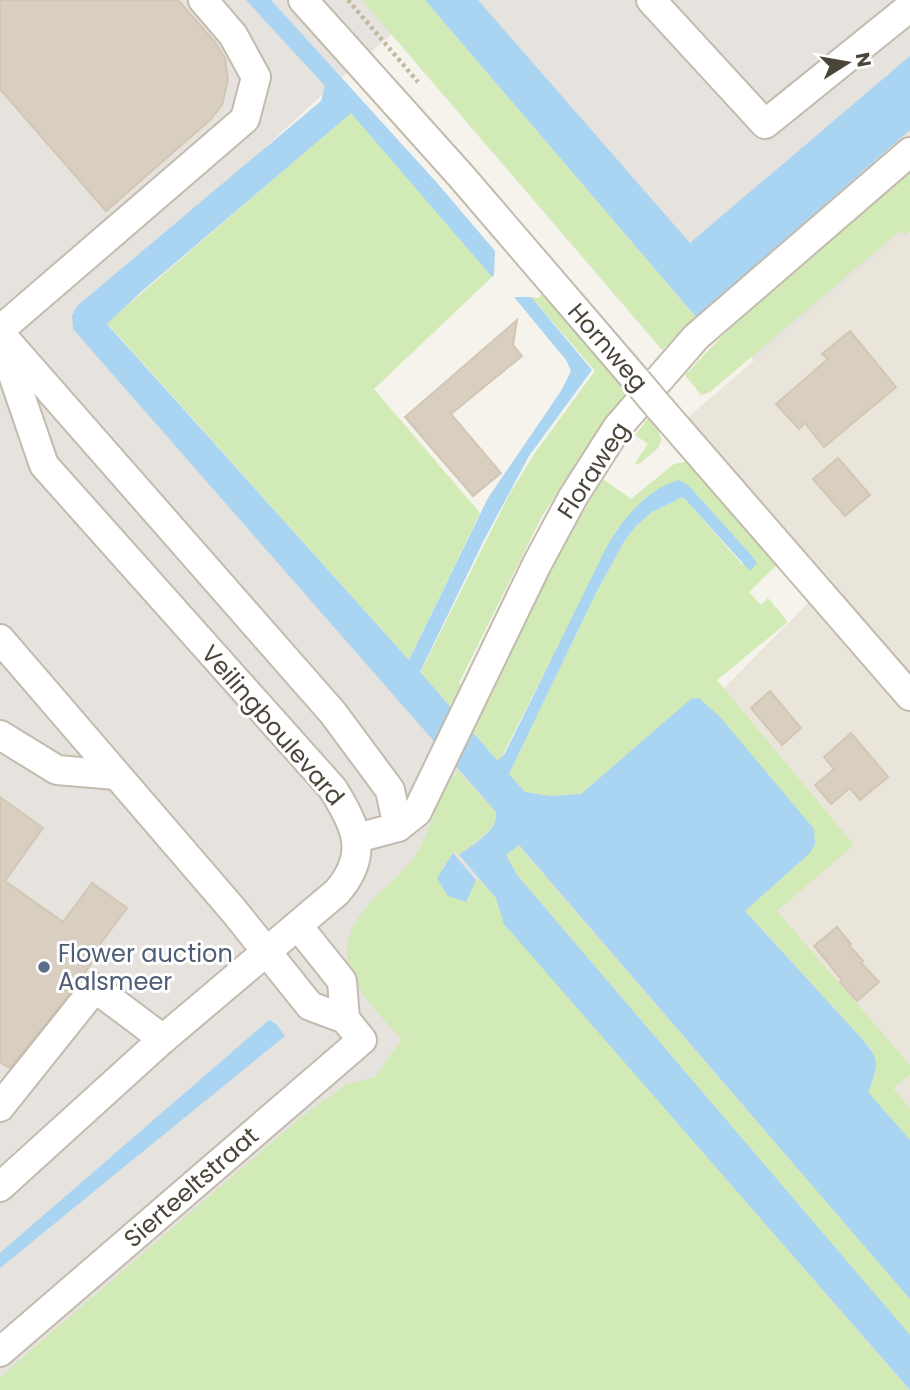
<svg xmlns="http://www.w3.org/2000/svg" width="910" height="1390" font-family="Poppins,sans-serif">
<rect width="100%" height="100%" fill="#f6f3ec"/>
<!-- residential -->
<path fill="#eae5da" d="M910 227V1242L582 852 668 745 831 580 687 418Z"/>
<!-- industrial -->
<g fill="#e6e2dd">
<path d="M0 0H431L334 84 72 325 910 1242V1390H0Z"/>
<path d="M445 0H910V227L754 361Z"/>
</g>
<!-- green -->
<g fill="#d2eab5">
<path d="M362 0H425L696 317 662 350Z"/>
<path d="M351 112 492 277 374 389 480 513 409 660 107 323Z"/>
<path d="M910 173V231L905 235 900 231 710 392 701 395 685 375C752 301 834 238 910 173Z"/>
<path d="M541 295 549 298 628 391 594 436 542 516 459 683 462 685 450 706 420 673 509 495 534 454 595 371 531 297 539 298Z"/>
<path d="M650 416 660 428 659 435 662 438 658 448 638 465 635 463 648 444 635 435Z"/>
<path d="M690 461 778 564 749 592 761 605 768 598 788 622 717 680 854 845 777 911 910 1065V1075L893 1088 910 1108V1140L868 1092 876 1072 872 1050 745 910 806 857 691 700 581 794 551 796 525 792 509 774 596 593 625 540 637 525 652 512 683 497 742 564 757 563 688 485 617 529 499 762 473 732 560 550 603 479 631 499 674 464Z"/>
<path d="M457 770 496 812 497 818 489 831 459 855 456 852 453 853 441 869 472 892 471 888 478 878 496 898 505 924 909 1390H0V1377L299 1119 345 1085 375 1077 402 1039C392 1030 383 1019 374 1008 343 972 335 943 369 904 384 887 403 874 416 854 431 831 437 805 446 780L455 776Z"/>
<path d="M518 845 910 1299V1335L517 875 505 855Z"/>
</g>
<!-- water -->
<g fill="#a9d4f2">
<path d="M246 0H271L438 184 495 251 494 275 492 277 351 113 141 292 107 324 409 660 488 498 561 391 571 371 566 360 514 297H531L592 370 529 456 484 540 420 672 498 761 505 753 607 546C623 518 647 490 678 480L688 485 752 556 757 563 750 571 683 497 652 512 637 525 625 540 596 593 509 774 525 792 551 796 581 794 691 699 699 698 721 718 814 829 815 844 810 853 745 911 863 1040C881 1061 878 1067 868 1092L910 1140V1299L519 845 506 855 517 875 910 1335V1390L504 924 496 898 459 855C472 845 500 830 496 812L73 329 72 316 77 306 321 101 325 86Z"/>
<path d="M425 0H478L690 243 910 56V130L696 317Z"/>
<path d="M453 853 476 880 466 902 448 896 437 878Z"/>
<path d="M269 1020 276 1024 285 1036 0 1268V1253Z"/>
</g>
<!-- building -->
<g fill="#d8cfc1" stroke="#d3c7b4" stroke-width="2">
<path d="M0 0H178L215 42 225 58 228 80 222 105 210 120 106 211 0 89Z"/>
<path d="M517 320 513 345 522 356 451 414 501 473 473 496 405 417Z"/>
<path d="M850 331 896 387 824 447 805 423 799 429 776 404 828 359 822 354Z"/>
<path d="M838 458 870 495 845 516 813 479Z"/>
<path d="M770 691 801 728 782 745 751 708Z"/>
<path d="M851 733 888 777 860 800 850 788 831 804 815 785 834 769 824 757Z"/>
<path d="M0 797 43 828 5 881 63 922 92 883 127 908 95 951 98 953 79 982 10 1068 0 1062Z"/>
<path d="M837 927 851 944 849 945 863 961 861 963 879 982 857 1001 840 982 842 980 814 946Z"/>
</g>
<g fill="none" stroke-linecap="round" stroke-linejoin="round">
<defs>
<g id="minor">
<path d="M303 0 461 176 637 381"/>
<path d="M651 0 765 124 910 7"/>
<path d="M0 330 245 119 256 77 233 35 203 0"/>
<path d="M0 337 44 465 333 789C356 827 370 854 337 892L163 1039 0 1187"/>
<path d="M5 339 333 713 390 790 398 827"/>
<path d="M658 406 910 696"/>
<path d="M0 639 234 911 310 1006 345 1019 362 1040 0 1352"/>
<path d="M0 735 57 770 116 775"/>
<path d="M357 838 398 827 417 812 537 564 573 497 617 428 696 337 910 152"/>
<path d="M298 926 342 981 345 1019"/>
<path d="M0 1107 95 988 163 1039"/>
</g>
</defs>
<!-- minor casing -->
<use href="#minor" stroke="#c2bbae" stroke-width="32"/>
<!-- path -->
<path stroke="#c4b79f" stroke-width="4.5" stroke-dasharray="3.5 3.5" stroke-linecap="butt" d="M348 0 418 82"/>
<!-- minor -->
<use href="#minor" stroke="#fff" stroke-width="28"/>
<defs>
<path id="minor-bridge" d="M637 381 658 406"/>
</defs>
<!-- minor-bridge casing -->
<use href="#minor-bridge" stroke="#c2bbae" stroke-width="32" stroke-linecap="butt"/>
<!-- minor-bridge -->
<use href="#minor-bridge" stroke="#fff" stroke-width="28"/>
</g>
<!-- markers -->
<circle fill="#5c6f8a" stroke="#fff" stroke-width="2.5" cx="44" cy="967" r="7"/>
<g text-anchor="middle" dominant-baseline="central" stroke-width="6" stroke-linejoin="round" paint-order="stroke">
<!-- street labels -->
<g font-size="24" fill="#4b4439" stroke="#fff">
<text transform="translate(608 347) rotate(49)">Hornweg</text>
<text transform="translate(593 470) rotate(-57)">Floraweg</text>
<text transform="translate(273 725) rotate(49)">Veilingboulevard</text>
<text transform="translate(191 1187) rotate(-41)">Sierteeltstraat</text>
</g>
<!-- service labels -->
<g font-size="24" fill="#4e5e75" stroke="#fff" text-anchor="start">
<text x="58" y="953">Flower auction<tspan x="58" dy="28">Aalsmeer</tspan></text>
</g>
</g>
<!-- north arrow -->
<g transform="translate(847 63) rotate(79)" stroke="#ffffff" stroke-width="5" paint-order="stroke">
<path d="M0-5L12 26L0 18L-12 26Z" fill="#4b4439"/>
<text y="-10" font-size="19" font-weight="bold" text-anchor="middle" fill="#4b4439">N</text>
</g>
</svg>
